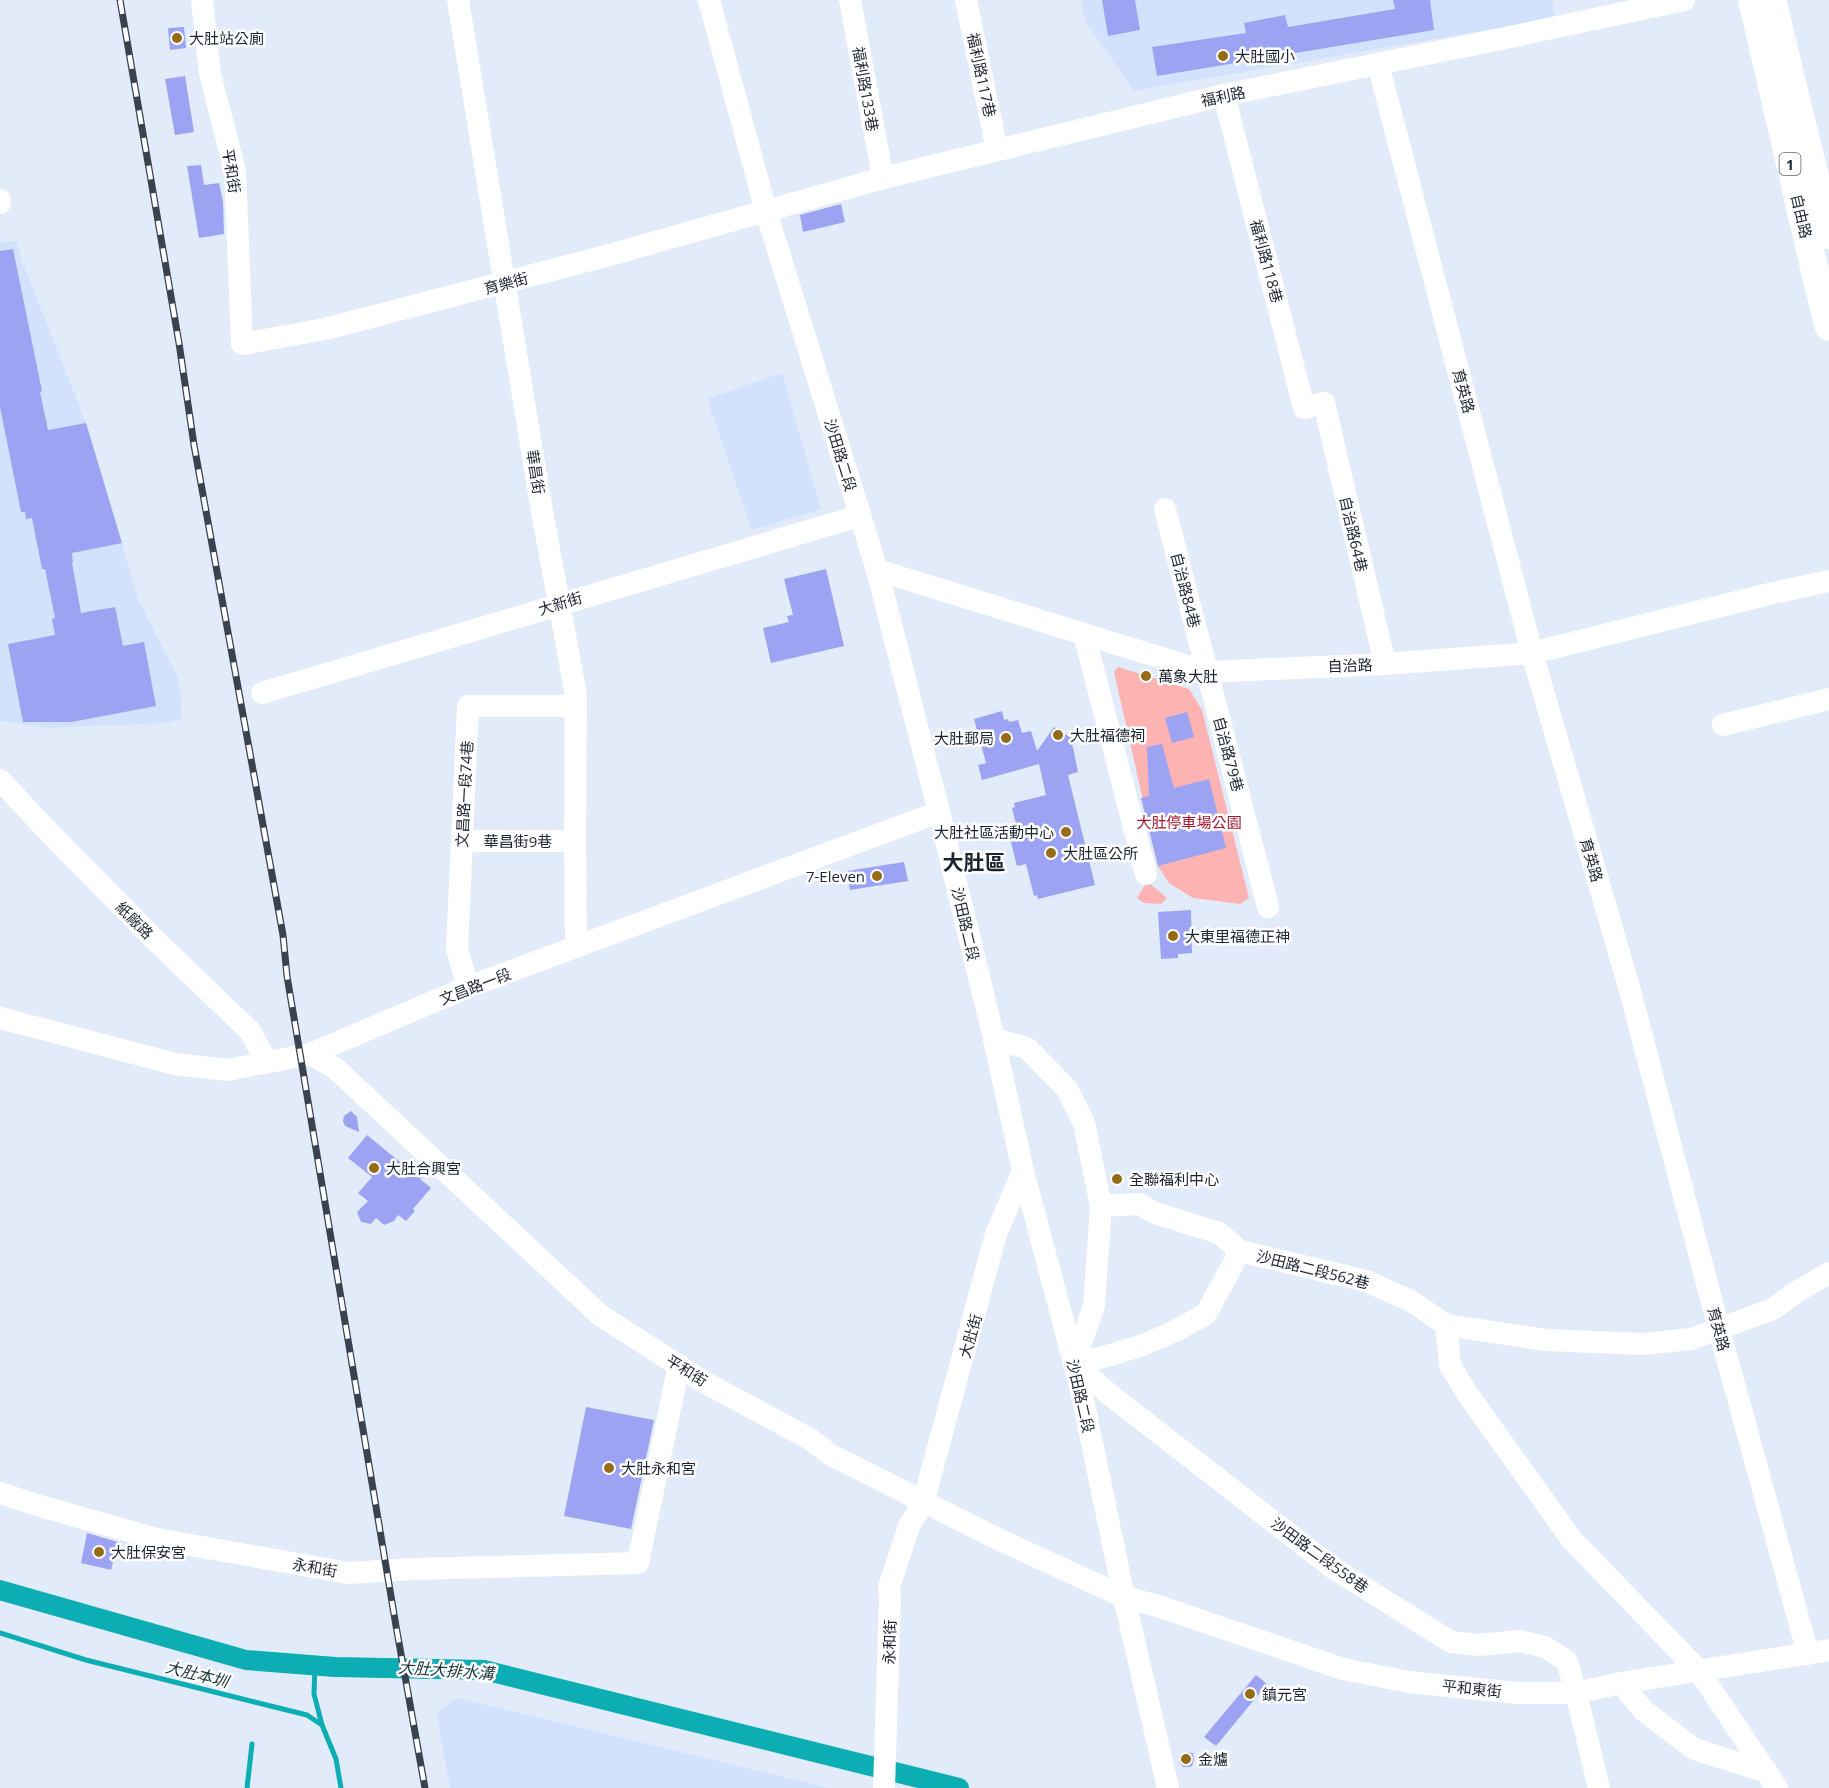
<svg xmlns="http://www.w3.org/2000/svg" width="1829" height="1788" font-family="'Open Sans','Noto Sans TC',sans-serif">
<rect width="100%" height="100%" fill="#e2ebfa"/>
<!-- built -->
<g fill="#d2e2fc">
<path d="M1081 0H1552L1555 18 1134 91 1085 21Z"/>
<path d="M17 241 21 259 86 423 138 599 179 680 182 718 168 723 47 728 0 721V242Z"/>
<path d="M782 373 821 509 752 530 707 399Z"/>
<path d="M457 1698 829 1788H450L437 1713Z"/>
</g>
<!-- green -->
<g fill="#fdb3b2">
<path d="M1118 667 1189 689 1202 710 1249 898 1240 904 1193 898 1169 883 1158 866 1114 672Z"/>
<path d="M1149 883 1167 898 1161 904 1144 903 1137 898 1145 885Z"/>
</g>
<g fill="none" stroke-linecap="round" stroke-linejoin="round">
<!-- stream -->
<g stroke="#0cadb3" stroke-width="5">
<path d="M0 1633 86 1660 307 1715 322 1725 336 1759 341 1788"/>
<path d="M315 1665 314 1694 322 1725"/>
<path d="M247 1788 252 1744"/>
</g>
<!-- canal -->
<path stroke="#0cadb3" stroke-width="20" d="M0 1590 246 1660 335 1667 484 1670 959 1788"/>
</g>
<!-- building -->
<g fill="#9ca3f2">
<path d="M1102 0H1135L1140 30 1108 36Z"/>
<path d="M1393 0H1430L1434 30 1157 76 1152 47 1246 33 1244 23 1285 15 1288 27 1395 9Z"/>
<path d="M184 27 186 48 170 50 168 28Z"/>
<path d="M185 76 194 132 175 135 165 79Z"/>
<path d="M201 165 204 185 219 183 223 202 224 234 199 238 187 166Z"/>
<path d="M841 204 845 222 803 232 800 215Z"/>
<path d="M13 249 42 391 40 392 48 430 86 423 122 543 72 553 73 563H72L81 613 115 607 123 646 144 642 156 706 72 722H23L8 644 55 635 52 619 55 618 45 569H42L32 518 26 519 25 512H21L0 407V251Z"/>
<path d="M826 569 844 646 771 663 763 628 789 622 787 616 793 615 784 579Z"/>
<path d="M1002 711 1004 720 1008 719 1009 722 1018 720 1022 733 1031 731 1037 751 1054 727 1071 738 1078 772 1068 775 1095 885 1038 899 1037 895 1034 896 1026 864 1017 866 1011 842 1020 840 1012 808 1015 807 1014 803 1046 795 1039 764 982 780 978 765 986 763 974 719Z"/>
<path d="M1187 712 1194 737 1172 743 1165 718Z"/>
<path d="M1162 744 1174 788 1209 779 1226 848 1158 866 1141 798 1149 796 1147 747Z"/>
<path d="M904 862 908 881 850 890 847 871Z"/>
<path d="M1191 910 1192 953 1178 954V958L1161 959 1158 912Z"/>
<path d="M351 1111 357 1117 359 1132 345 1126 343 1121 344 1116Z"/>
<path d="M367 1135 400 1162 403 1159 423 1176 420 1179 431 1188 413 1209 415 1211 406 1221 398 1215 394 1221 384 1225 376 1218 371 1224 361 1222 357 1212 368 1201 358 1193 372 1177 348 1158Z"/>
<path d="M586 1407 654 1420 631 1529 564 1516Z"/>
<path d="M87 1533 118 1542 111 1570 81 1563Z"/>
<path d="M1256 1675 1267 1684 1216 1746 1204 1737Z"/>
<path d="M1186 1752 1193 1753 1194 1760 1192 1766 1188 1767H1183L1179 1762 1180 1755Z"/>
</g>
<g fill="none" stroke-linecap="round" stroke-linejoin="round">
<!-- minor -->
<g stroke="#fff" stroke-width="22">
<path d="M202 0 210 74 235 171 242 344 325 329 606 256 883 178 1224 95 1501 39 1684 0"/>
<path d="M458 0 541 506 576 695 575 841 576 947"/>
<path d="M709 0 766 211 877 570 939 812 994 1039 1023 1171 1080 1385 1124 1597 1168 1788"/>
<path d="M850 0 883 178"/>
<path d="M966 0 997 150"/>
<path d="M1378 64 1532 653 1629 987 1719 1329 1808 1654"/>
<path d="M1224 95 1304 408 1324 403 1385 664"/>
<path d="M0 200V203"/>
<path d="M1165 509 1268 907"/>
<path d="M877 570 1207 672 1385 664 1532 653 1773 593 1829 581"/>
<path d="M1084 634 1146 874"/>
<path d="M262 693 859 516"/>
<path d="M1723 725 1829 699"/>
<path d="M0 780 44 827 154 939 250 1031 267 1062"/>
<path d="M462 841H575"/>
<path d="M468 987 457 949 468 706H575"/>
<path d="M0 1018 175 1064 227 1070 310 1054 468 987 939 812"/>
<path d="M994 1039 1027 1048 1067 1089 1084 1123 1101 1206 1094 1306 1074 1363"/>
<path d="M310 1054 335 1068 600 1315 704 1382 810 1439 831 1455 998 1539 1124 1597 1158 1606 1343 1669 1409 1682 1517 1693H1576L1621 1683 1829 1650"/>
<path d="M1101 1206 1139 1204 1155 1213 1219 1233 1240 1251 1366 1281 1411 1301 1446 1325 1546 1340 1643 1344 1691 1339 1773 1309 1798 1291 1829 1273"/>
<path d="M1446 1325 1450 1365 1466 1392 1572 1540 1699 1671 1777 1788"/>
<path d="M1074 1363 1109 1394 1333 1568 1451 1642 1478 1645 1520 1641 1545 1647 1567 1661 1576 1693 1599 1788"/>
<path d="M1074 1363 1104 1357 1143 1345 1175 1331 1206 1314 1240 1251"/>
<path d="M0 1493 33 1504 157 1539 348 1573 413 1569 638 1563 679 1365"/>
<path d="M1621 1683 1643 1710 1694 1749 1767 1772"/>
<path d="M884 1788 890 1599 889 1587 909 1526 923 1503 996 1234 1023 1171"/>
</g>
<!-- major -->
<g stroke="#fff" stroke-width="28">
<path d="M1752 0 1817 280 1829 327"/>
<path d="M1772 0 1829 235"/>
</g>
<defs>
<path id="rail" d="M120 0 179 343 194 445 283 935 287 976 396 1626 425 1788"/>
</defs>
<!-- rail casing -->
<use href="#rail" stroke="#39424f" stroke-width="7"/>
<!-- rail -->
<use href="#rail" stroke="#fff" stroke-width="4.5" stroke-dasharray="14" stroke-linecap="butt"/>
</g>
<!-- markers -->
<g fill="#956b17" stroke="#fff" stroke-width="2">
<circle cx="177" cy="38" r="6"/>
<circle cx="1223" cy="56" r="6"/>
<circle cx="1146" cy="676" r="6"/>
<circle cx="1058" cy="735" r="6"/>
<circle cx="1006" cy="738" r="6"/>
<circle cx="1066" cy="832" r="6"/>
<circle cx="1051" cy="853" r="6"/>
<circle cx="877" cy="876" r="6"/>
<circle cx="1173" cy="936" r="6"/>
<circle cx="374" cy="1168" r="6"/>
<circle cx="1117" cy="1179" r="6"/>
<circle cx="609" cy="1468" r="6"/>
<circle cx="99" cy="1552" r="6"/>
<circle cx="1250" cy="1694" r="6"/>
<circle cx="1186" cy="1759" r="6"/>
</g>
<g text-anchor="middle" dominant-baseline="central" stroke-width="5" stroke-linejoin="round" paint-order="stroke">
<!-- shield labels -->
<rect fill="#fff" stroke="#60666f" stroke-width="1.5" x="1779.5" y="153" width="21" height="22" rx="4.5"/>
<g font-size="14" font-weight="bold" fill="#1c2431">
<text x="1790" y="164">1</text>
</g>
<!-- poi labels -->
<g font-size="15" fill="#1c2431" stroke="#fff" text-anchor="start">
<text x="189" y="38">大肚站公廁</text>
<text x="1235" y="56">大肚國小</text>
<text x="1158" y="676">萬象大肚</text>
<text x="1070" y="735">大肚福德祠</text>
<text x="994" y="738" text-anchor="end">大肚郵局</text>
<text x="1054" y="832" text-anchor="end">大肚社區活動中心</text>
<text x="1063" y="853">大肚區公所</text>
<text x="865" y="876" text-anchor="end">7-Eleven</text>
<text x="1185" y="936">大東里福德正神</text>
<text x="386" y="1168">大肚合興宮</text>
<text x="1129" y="1179">全聯福利中心</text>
<text x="621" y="1468">大肚永和宮</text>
<text x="111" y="1552">大肚保安宮</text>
<text x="1262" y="1694">鎮元宮</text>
<text x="1198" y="1759">金爐</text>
</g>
<!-- street labels -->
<g font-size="15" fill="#1c2431" stroke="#fff">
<text transform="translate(982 75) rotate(78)">福利路117巷</text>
<text transform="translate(866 89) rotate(80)">福利路133巷</text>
<text transform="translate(1223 96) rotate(-12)">福利路</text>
<text transform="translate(232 171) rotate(81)">平和街</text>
<text transform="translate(1802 216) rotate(77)">自由路</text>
<text transform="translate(1267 261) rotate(75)">福利路118巷</text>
<text transform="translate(506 283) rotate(-15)">育樂街</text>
<text transform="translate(1464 391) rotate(75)">育英路</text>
<text transform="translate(841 455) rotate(73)">沙田路二段</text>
<text transform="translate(536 472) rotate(81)">華昌街</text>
<text transform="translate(1354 534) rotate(77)">自治路64巷</text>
<text transform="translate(1186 590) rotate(76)">自治路84巷</text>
<text transform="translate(560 603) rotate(-17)">大新街</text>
<text transform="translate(1350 665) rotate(-2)">自治路</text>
<text transform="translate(1229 754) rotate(75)">自治路79巷</text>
<text transform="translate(464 794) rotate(-87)">文昌路一段74巷</text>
<text x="518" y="841">華昌街9巷</text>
<text transform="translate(1592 860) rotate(74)">育英路</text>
<text transform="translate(135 920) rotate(45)">紙廠路</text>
<text transform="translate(966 924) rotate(77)">沙田路二段</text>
<text transform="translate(475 986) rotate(-21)">文昌路一段</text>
<text transform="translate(1313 1269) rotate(14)">沙田路二段562巷</text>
<text transform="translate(1719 1329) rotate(75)">育英路</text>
<text transform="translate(970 1336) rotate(-74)">大肚街</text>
<text transform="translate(687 1370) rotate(32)">平和街</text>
<text transform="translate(1081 1396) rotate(77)">沙田路二段</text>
<text transform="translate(1320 1555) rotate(36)">沙田路二段558巷</text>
<text transform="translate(315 1567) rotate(10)">永和街</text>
<text transform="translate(889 1642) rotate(-88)">永和街</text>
<text transform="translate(1472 1688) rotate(6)">平和東街</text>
</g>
<!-- park labels -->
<g font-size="15" fill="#a2152e" stroke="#fff">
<text x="1189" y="822">大肚停車場公園</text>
</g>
<!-- water labels -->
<g font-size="16" font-style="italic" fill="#193536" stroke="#fff">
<text transform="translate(446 1670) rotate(4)">大肚大排水溝</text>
<text transform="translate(197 1674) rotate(14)">大肚本圳</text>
</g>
<!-- district labels -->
<g font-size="21" font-weight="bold" fill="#1c2431" stroke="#fff">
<text x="974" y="862">大肚區</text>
</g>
</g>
</svg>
